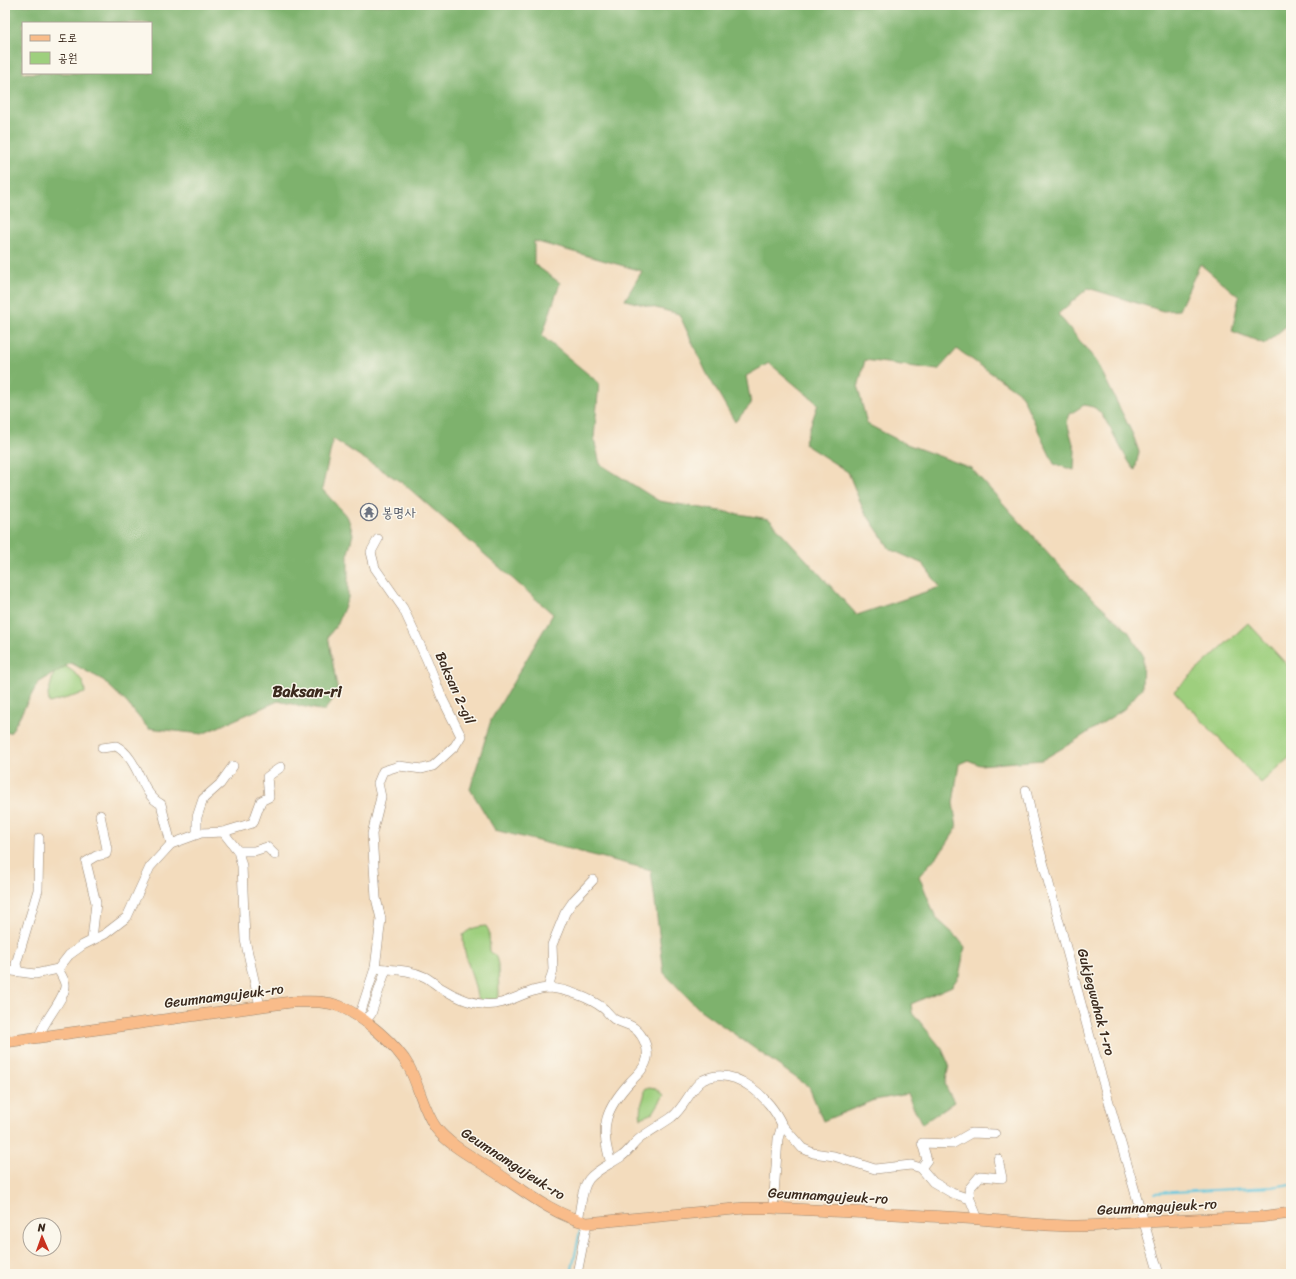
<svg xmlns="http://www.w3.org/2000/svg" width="1296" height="1279" font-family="Sriracha,'Poor Story',sans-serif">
<rect width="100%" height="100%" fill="#fbf7ec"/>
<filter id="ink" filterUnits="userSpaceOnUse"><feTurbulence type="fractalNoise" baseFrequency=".025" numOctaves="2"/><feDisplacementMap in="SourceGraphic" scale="8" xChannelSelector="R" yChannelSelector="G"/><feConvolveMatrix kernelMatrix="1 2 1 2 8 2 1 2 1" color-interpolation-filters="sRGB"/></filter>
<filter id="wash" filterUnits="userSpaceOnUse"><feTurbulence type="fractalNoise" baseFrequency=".012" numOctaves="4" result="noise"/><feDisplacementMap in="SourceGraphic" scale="16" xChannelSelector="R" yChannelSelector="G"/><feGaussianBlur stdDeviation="0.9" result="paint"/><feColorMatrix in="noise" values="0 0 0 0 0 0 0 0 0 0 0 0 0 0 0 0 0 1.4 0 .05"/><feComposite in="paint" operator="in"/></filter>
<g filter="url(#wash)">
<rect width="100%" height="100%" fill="#f3dcbd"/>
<!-- green -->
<g fill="#9ecf7e" stroke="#6c7c4e">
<path d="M1248 623 1291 669V756L1261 783 1174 691Z"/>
<path d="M65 666C76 673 85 680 85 693L49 703 48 694 54 673Z"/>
<path d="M486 926 489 931 490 951 496 957 498 964 499 995 497 1000 482 1001 477 997C474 976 463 957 463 935 470 928 476 927 486 926Z"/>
<path d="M649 1087 656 1088 664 1095 653 1113 641 1118C638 1106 645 1100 645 1089Z"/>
</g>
<!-- forest -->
<path fill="#7eb26d" stroke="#5c6e46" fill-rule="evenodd" d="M5 5H1291V322L1265 344 1232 331 1239 297 1200 264 1179 310 1163 311 1088 288 1058 314 1097 362 1133 435 1139 452 1135 470C1122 456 1106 412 1093 407 1090 406 1087 406 1084 405L1070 414 1067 422 1075 451 1074 470 1054 464 1021 394 957 349 938 370 865 360 858 388 867 424 904 443 971 468 1070 577 1128 631 1143 655 1142 688 1124 709 1073 742 1042 760 980 765 968 760 959 764 953 803 957 828 944 848 919 876 936 918 957 937 965 947 959 976 952 986 911 1004 912 1012 942 1049 949 1065 945 1085 954 1102 922 1124 907 1094 875 1100 823 1121 809 1087 699 1009 664 973 651 870 495 830 470 789 491 720 553 614 404 484 333 439 322 489 348 518 353 534 348 553V598L337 625 328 636 338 693 324 711 278 701 202 734 148 728 127 703 103 680 71 663 38 683 11 732 5 733ZM23 23H151V73H23ZM534 241 642 271 625 300 679 314 707 374 735 422 751 404 746 376 769 363 818 404 804 444 848 472 863 509 890 549 923 564 940 587 857 615 769 519 659 501 600 464 594 438 599 383 542 336 560 283 534 264Z"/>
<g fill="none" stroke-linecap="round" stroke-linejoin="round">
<!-- stream -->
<g stroke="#61c7de" stroke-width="2">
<path d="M1154 1193 1272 1187 1291 1184"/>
<path d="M571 1274 580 1231"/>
</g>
</g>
</g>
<g filter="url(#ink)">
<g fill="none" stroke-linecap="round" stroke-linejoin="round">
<defs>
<g id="minor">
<path d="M102 748 116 746C140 759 140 794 161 804L171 844"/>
<path d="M1026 790 1035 832 1090 1037 1159 1274"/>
<path d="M223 832 253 823 261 801 269 797 267 777 281 767"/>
<path d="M197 834V817L203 799 220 784 233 766"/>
<path d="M238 851H254L267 847 275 855"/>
<path d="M92 939 96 903 86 862 96 856 106 854 107 849 100 815"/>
<path d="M375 968C392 970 409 969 425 977 431 980 437 986 443 989 454 996 470 1003 482 1004 507 1008 526 988 549 988 566 989 590 998 603 1008 607 1011 610 1016 614 1019 619 1022 625 1023 631 1026 642 1032 649 1047 647 1059 645 1068 637 1075 631 1081 605 1109 599 1127 611 1163"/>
<path d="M5 970 35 974 58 969 69 955 83 945 105 934 127 917 150 867 171 844 201 833 223 832 238 851 242 866 245 940 260 1006"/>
<path d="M18 971 16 964 38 890 39 838"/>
<path d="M548 988 553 970 552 945 565 913 574 900 593 880"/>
<path d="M359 1017 375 968 381 919 376 898 372 834 381 797 378 783 383 771 399 766 422 769 433 766 455 746 461 736 442 698 427 660 403 608 375 568 371 552 378 539"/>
<path d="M365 1022 371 1014 386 969"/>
<path d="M39 1037C43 1020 67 997 65 984 64 979 60 973 58 969"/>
<path d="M782 1125 802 1148 813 1153 834 1156 875 1169 911 1165 921 1168 933 1182 952 1193 970 1199 978 1219"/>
<path d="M921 1168 927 1160 922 1143 952 1144 971 1133 995 1134"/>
<path d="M970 1199 969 1189 980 1176 1002 1178 998 1159"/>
<path d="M578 1220C581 1208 581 1189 589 1179 597 1169 611 1164 622 1156 628 1152 633 1144 639 1139 649 1131 661 1125 672 1117 685 1107 691 1087 703 1080 735 1064 771 1099 782 1125L778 1139 773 1208"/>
<path d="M577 1274 587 1223"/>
</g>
<path id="major" d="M5 1042 291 1002C307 1002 323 1000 339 1006 362 1015 397 1045 409 1067 419 1086 423 1110 436 1128 450 1146 473 1157 492 1170 522 1189 552 1214 587 1223L745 1208H773C842 1212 910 1214 979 1219 1026 1223 1073 1230 1120 1223L1260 1217 1291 1213"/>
</defs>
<!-- minor casing -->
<use href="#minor" stroke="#97836e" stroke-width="10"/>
<!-- major casing -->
<use href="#major" stroke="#97836e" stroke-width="12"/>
<!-- minor -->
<use href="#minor" stroke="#fff" stroke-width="9"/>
<!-- major -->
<use href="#major" stroke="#f9bc8a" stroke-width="11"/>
</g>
</g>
<!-- icons -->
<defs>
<symbol id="temple-ring" viewBox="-11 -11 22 22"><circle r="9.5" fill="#fbf7ec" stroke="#6b7280" stroke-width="1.5"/><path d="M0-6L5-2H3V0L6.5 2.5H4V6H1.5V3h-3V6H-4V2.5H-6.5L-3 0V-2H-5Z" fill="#6b7280"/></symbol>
</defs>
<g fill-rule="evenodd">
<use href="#temple-ring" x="359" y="502" width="20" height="20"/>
</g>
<g text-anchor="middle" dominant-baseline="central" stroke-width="3" stroke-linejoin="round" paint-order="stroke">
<!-- worship labels -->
<g font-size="14" fill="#5b616d" stroke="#fbf7ec" text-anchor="start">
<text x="382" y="512">봉명사</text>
</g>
<!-- street labels -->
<g font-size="14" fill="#3b2a1e" stroke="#fbf7ec">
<text transform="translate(455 688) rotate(66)">Baksan 2-gil</text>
<text transform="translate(224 996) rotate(-7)">Geumnamgujeuk-ro</text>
<text transform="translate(1096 1002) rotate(75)">Gukjegwahak 1-ro</text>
<text transform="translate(513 1164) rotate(33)">Geumnamgujeuk-ro</text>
<text transform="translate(828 1196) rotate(3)">Geumnamgujeuk-ro</text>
<text transform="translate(1157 1207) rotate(-3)">Geumnamgujeuk-ro</text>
</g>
<!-- quarter labels -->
<g font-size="16" font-weight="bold" fill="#3b2a1e" stroke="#fbf7ec">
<text x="307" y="691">Baksan-ri</text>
</g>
</g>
<!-- margin -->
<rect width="1296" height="1279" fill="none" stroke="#fbf7ec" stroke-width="20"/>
<!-- legend -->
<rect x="22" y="22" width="130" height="52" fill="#fbf7ec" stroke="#aea59a"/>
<rect x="30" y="35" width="20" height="6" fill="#f9bc8a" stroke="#aea59a"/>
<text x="58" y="42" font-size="12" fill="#3b2a1e">도로</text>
<rect x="30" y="52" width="20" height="12" fill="#9ecf7e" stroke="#aea59a"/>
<text x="58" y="62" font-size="12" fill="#3b2a1e">공원</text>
<!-- north arrow -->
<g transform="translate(42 1237) rotate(358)"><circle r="19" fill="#fbf7ec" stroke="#aea59a"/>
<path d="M0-3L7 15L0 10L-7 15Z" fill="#c8321e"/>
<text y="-6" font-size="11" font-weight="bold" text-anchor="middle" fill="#3b2a1e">N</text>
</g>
</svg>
